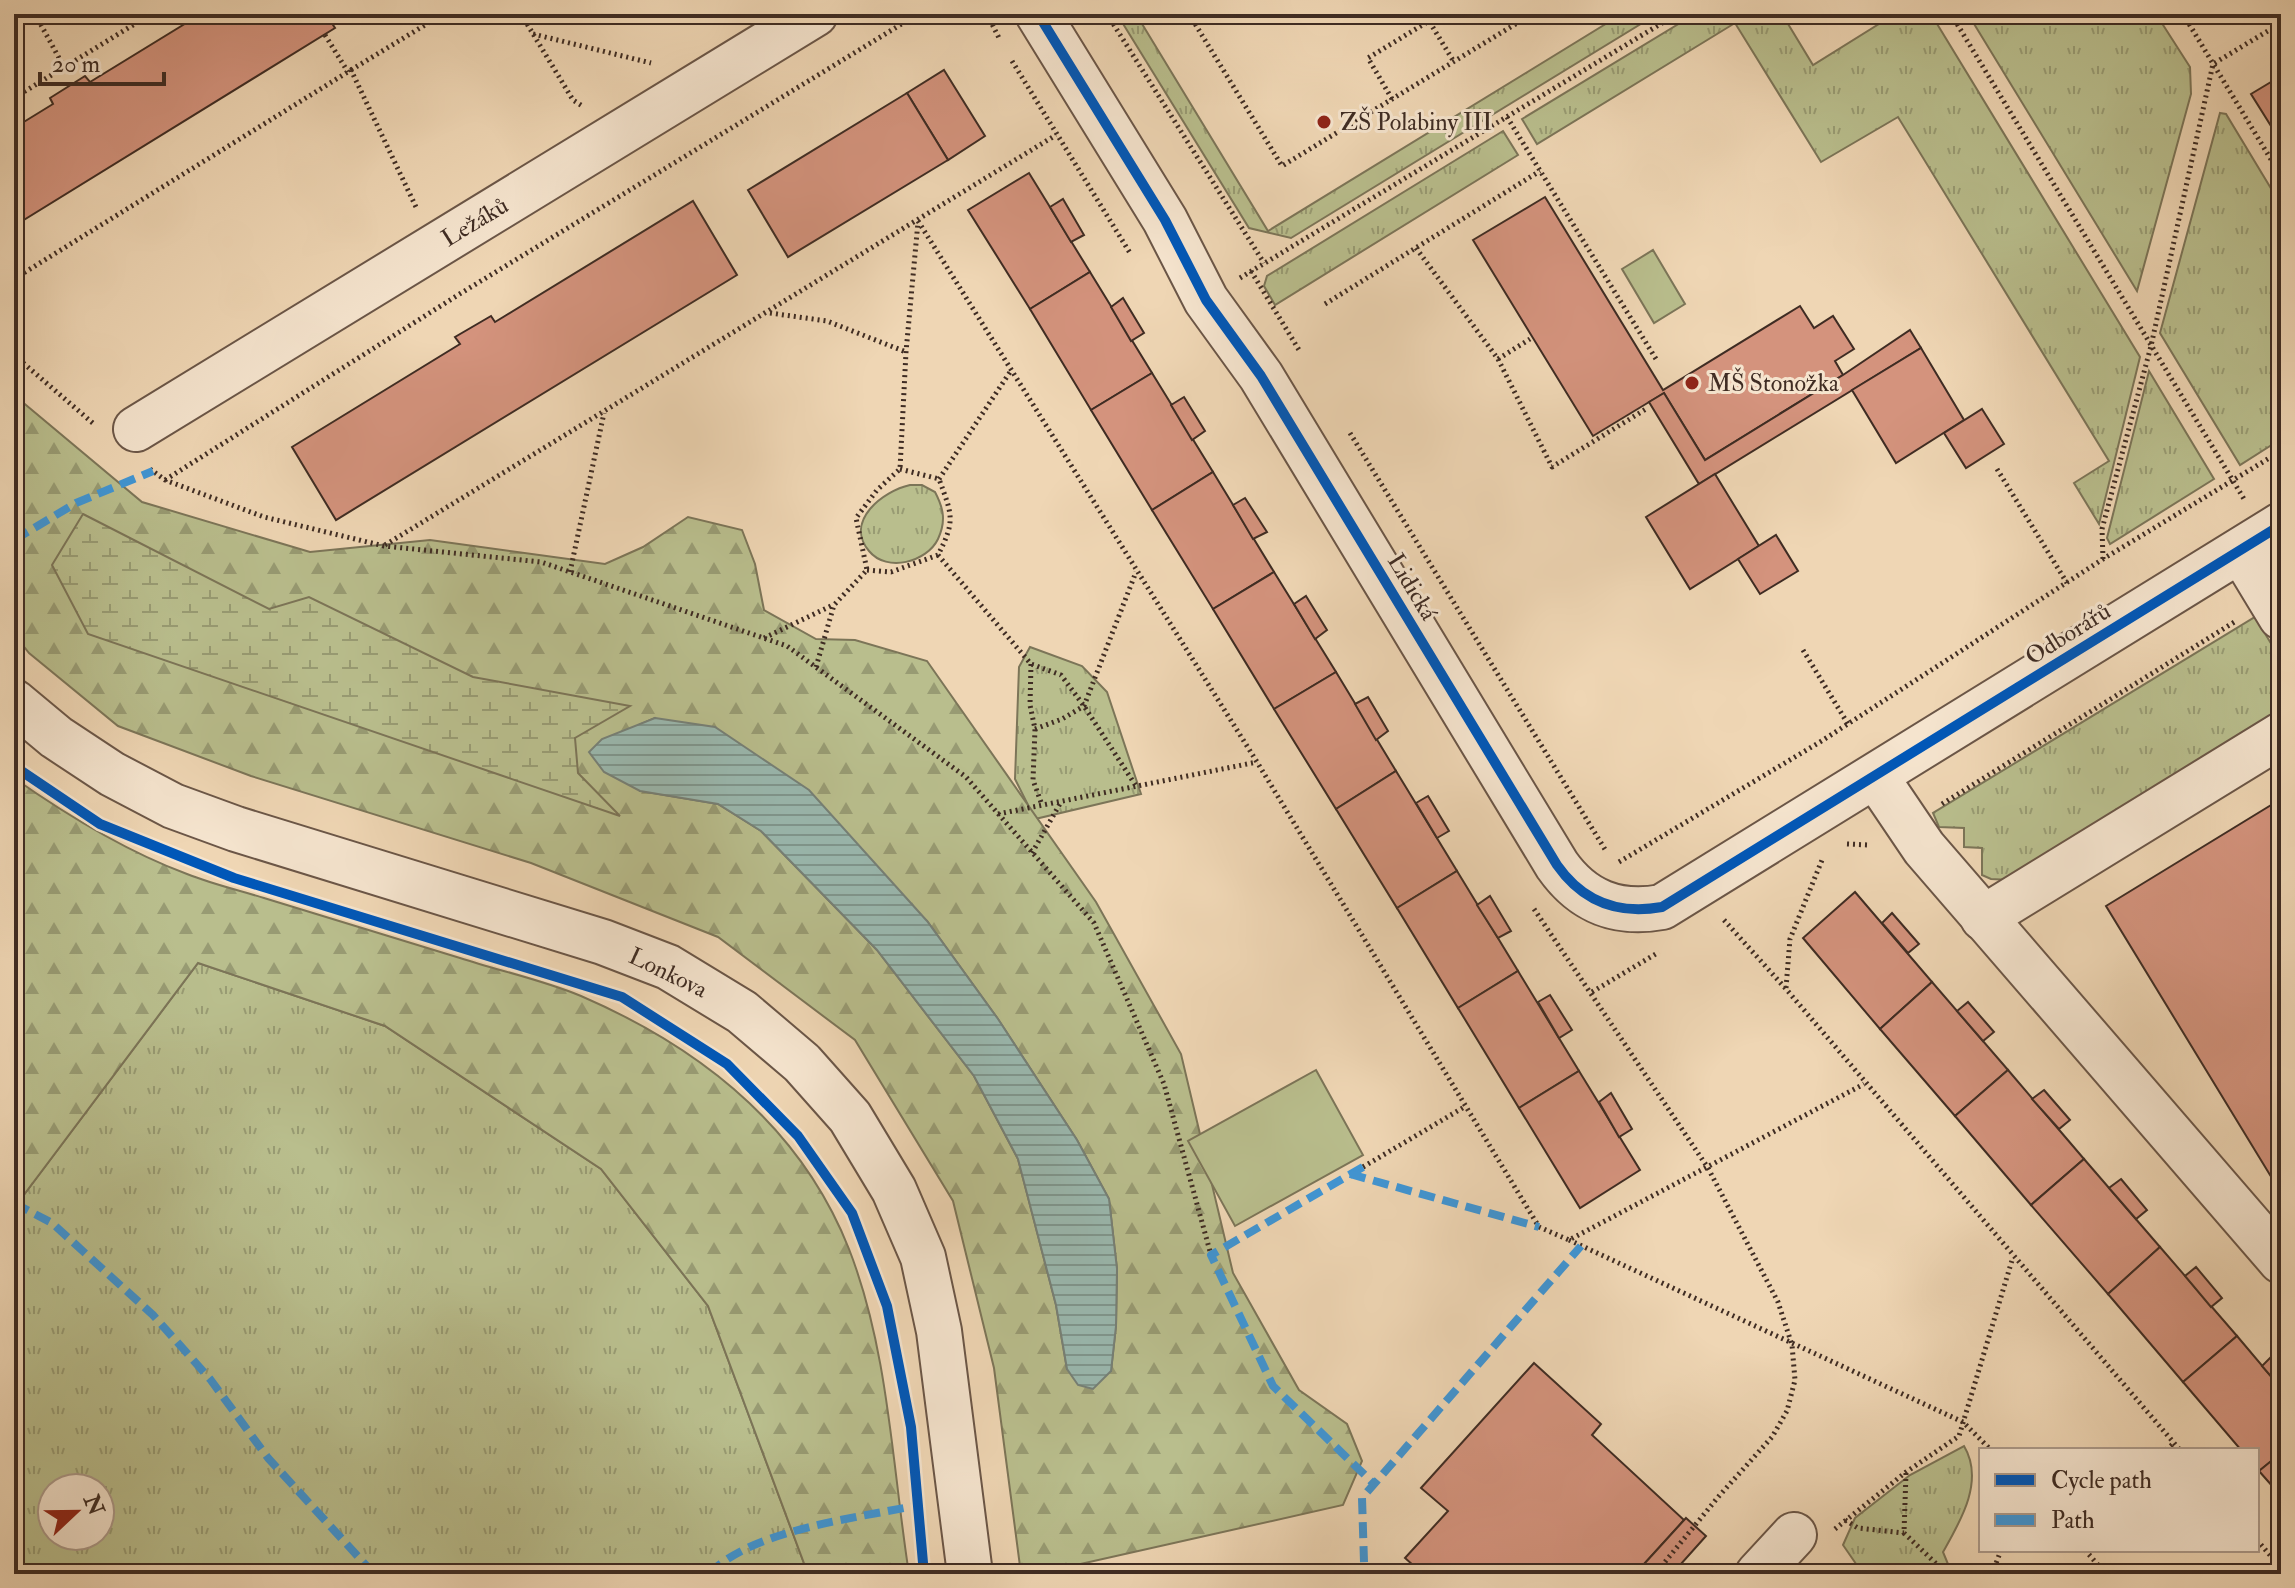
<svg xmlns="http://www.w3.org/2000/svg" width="2295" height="1588" font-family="'IM FELL Double Pica',serif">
<defs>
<pattern id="grass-tufts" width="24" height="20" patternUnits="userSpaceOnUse" patternTransform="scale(2)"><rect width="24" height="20" fill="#b9be8d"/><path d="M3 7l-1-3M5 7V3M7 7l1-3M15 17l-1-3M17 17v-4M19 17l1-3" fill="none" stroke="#989b73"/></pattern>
<pattern id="forest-firs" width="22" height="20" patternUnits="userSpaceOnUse" patternTransform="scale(2)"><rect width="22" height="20" fill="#b9be8d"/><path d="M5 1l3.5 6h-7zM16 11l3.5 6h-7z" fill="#989b73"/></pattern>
<pattern id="wetland-marsh" width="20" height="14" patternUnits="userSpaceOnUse" patternTransform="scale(2)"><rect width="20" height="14" fill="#b9be8d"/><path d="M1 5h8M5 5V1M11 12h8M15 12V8" fill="none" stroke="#989b73"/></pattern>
<pattern id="water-rules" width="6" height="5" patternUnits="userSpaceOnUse" patternTransform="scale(2)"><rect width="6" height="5" fill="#9ab9b0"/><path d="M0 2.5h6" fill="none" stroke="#7f978f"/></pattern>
</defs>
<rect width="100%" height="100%" fill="#efd6b4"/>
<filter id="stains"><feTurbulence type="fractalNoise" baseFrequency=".0025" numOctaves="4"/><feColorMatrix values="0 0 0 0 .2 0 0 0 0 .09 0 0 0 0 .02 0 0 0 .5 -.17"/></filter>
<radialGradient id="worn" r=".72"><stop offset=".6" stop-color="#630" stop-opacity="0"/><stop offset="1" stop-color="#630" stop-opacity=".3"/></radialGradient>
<!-- grass -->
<g fill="url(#grass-tufts)" stroke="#7c7558" stroke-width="2" fill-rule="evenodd">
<path d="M1117 14H1136L1268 231 1622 14H1657L1291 238 1249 228Z"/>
<path d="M1695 14H1782L1813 65 1895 14H1931L2140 357 2099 524 2074 483 2109 461 1898 117 1821 162 1735 23 1537 144 1522 119Z"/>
<path d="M1968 14H2156L2190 67 2191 94 2137 291Z"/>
<path d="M2220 113 2226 114 2281 205V439L2240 465 2160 333Z"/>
<path d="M1503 131 1518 155 1275 305 1264 286 1267 276Z"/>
<path d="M2149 371 2214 479 2110 544 2107 538Z"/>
<path d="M910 485H922L935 492C944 509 946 522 938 539 927 562 887 573 869 551 844 521 883 491 910 485Z"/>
<path d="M2255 617 2281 660V720L2010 880 1991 879 1982 875V848L1964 847V828L1939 827 1933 813Z"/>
<path d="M1030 647 1082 666 1107 692 1141 794 1035 819 1015 779 1019 667Z"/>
<path d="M198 963 385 1026 601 1169 708 1306 808 1574H14V1208ZM52 1488H100V1536H52Z"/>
<path d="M1964 1446C1985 1481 1960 1522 1943 1552L1950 1569 1947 1574H1863L1843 1545 1855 1518 1910 1475Z"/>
</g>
<!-- forest -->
<g fill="url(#forest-firs)" stroke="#7c7558" stroke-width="2" fill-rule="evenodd">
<path d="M14 395 142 502 310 552 430 540 605 564 643 547 688 517 742 530 755 564 764 610 816 639 855 640 927 661 1096 902 1181 1054 1233 1273 1299 1390 1347 1424 1362 1461 1343 1505 1036 1574H1021L994 1368 953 1201 855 1040 718 937 531 863 251 776 118 726 29 653 14 634ZM655 718 927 921 998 1019 1077 1140 1109 1199 1117 1269 1116 1326 1111 1371 1067 1369 1056 1305 1018 1159 974 1076 877 950 761 831 718 804 640 791 639 725Z"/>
<path d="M14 778C68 816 125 851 187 874 212 884 238 890 264 898 329 918 395 938 460 958 500 971 543 980 581 996 699 1047 800 1125 849 1249 889 1352 892 1465 909 1574H808L708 1306 601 1169 385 1026 198 963 14 1208Z"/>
</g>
<!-- wetland -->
<path fill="url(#wetland-marsh)" stroke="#7c7558" stroke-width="2" d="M83 514 269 609 309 597 473 677 630 706 575 738 578 773 620 816 88 634 52 565Z"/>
<!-- pitch -->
<g fill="#b9be8d" stroke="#7c7558" stroke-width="2">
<path d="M1653 250 1685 304 1654 323 1622 269Z"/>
<path d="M1316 1070 1363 1155 1235 1226 1188 1141Z"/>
</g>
<!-- water -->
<path fill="url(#water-rules)" stroke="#768178" stroke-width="2" d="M655 718 715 727 809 790 927 921 998 1019 1077 1140 1109 1199 1117 1269 1116 1326 1111 1371 1093 1389 1078 1385 1067 1369 1056 1305 1018 1159 974 1076 877 950 761 831 718 804 640 791 604 772 589 752 602 739Z"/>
<!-- building -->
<g fill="#d4937d" stroke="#3f2c23" stroke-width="2">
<path d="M201 14H326L335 28 14 226V128L53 104 50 98 85 76 90 82Z"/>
<path d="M944 70 985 136 948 160 907 93Z"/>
<path d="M2281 76V142L2251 94Z"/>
<path d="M907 93 948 160 788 257 748 190Z"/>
<path d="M1029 173 1090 272 1030 309 968 210Z"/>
<path d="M1545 197 1663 390 1800 306 1814 328 1833 316 1854 349 1835 361 1843 375 1705 460 1664 393 1593 436 1473 240Z"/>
<path d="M1063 199 1084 235 1071 242 1050 207Z"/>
<path d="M693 201 737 275 336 520 292 447 460 344 455 337 491 316 495 322Z"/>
<path d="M1090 272 1152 373 1091 410 1030 309Z"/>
<path d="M1123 298 1144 333 1131 341 1111 307Z"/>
<path d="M1910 330 1921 348 1699 484 1649 402 1664 393 1705 460 1843 375Z"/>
<path d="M1921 348 1964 420 1896 463 1852 390Z"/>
<path d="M1152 373 1213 472 1152 510 1091 410Z"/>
<path d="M1184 397 1205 431 1192 440 1171 405Z"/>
<path d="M1982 409 2004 444 1966 468 1944 433Z"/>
<path d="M1213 472 1274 572 1213 609 1152 510Z"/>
<path d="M1715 474 1759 546 1690 589 1646 517Z"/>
<path d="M1245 498 1267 532 1253 539 1233 505Z"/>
<path d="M1776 535 1798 571 1760 594 1738 559Z"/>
<path d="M1274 572 1336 672 1274 709 1213 609Z"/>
<path d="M1306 596 1327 630 1315 639 1294 604Z"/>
<path d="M1336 672 1396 771 1336 809 1274 709Z"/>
<path d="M1368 697 1388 731 1376 740 1355 704Z"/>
<path d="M1396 771 1457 871 1397 908 1336 809Z"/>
<path d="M1428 796 1449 831 1437 838 1416 803Z"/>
<path d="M2281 799V1193L2106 906Z"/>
<path d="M1457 871 1518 971 1458 1008 1397 908Z"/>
<path d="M1855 892 1932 982 1880 1029 1803 938Z"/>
<path d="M1490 896 1511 931 1498 938 1477 905Z"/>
<path d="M1892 913 1919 944 1908 953 1882 923Z"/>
<path d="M1518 971 1579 1071 1519 1108 1458 1008Z"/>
<path d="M1932 982 2008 1070 1955 1116 1880 1029Z"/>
<path d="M1550 995 1572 1030 1559 1038 1538 1002Z"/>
<path d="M1968 1002 1994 1032 1983 1041 1957 1011Z"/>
<path d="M2008 1070 2084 1159 2031 1205 1955 1116Z"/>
<path d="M1579 1071 1640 1170 1580 1208 1519 1108Z"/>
<path d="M2044 1090 2070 1120 2059 1129 2032 1099Z"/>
<path d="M1611 1093 1632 1129 1619 1137 1599 1102Z"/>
<path d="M2084 1159 2160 1247 2108 1294 2031 1205Z"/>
<path d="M2121 1179 2147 1210 2136 1219 2109 1188Z"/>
<path d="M2160 1247 2237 1336 2183 1382 2108 1294Z"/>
<path d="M2196 1267 2222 1298 2211 1307 2185 1276Z"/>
<path d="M2237 1336 2281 1388V1453L2259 1471 2257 1450H2241L2183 1382Z"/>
<path d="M2272 1356 2281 1366V1388L2262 1366Z"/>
<path d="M1534 1363 1601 1424 1592 1435 1684 1520 1635 1574H1423L1405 1558 1448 1511 1421 1488Z"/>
<path d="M2281 1453V1496L2259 1471Z"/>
<path d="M1686 1518 1706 1536 1672 1574H1635Z"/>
</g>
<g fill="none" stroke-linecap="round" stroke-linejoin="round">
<defs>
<g id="minor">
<path d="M1038 14 1165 220 1206 300 1261 376 1557 865C1583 902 1618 915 1662 907L2281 525"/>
<path d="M136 429 815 14"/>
<path d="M2241 551 2281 617"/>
<path d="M14 702 56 737 112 774 173 806 236 829 603 942 668 967 742 1012 802 1063 850 1117 894 1190 923 1257 939 1331 970 1574"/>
<path d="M1876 777 1924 848 2281 1261"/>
<path d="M1983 918 2281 735"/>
<path d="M1758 1574 1794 1535"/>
</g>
</defs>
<!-- minor casing -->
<use href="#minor" stroke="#6b5647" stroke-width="48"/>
<!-- path -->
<g stroke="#3f2c23" stroke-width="5" stroke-dasharray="2 4" stroke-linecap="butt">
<path d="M35 14 64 67"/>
<path d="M521 14 573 100 584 107"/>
<path d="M987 14 999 38"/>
<path d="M1107 14 1264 263"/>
<path d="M1189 14 1282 166 1532 14"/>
<path d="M1951 14 2244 499"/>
<path d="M2183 14 2281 176"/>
<path d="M533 34 651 63"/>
<path d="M325 35 348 72"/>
<path d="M1012 61 1130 253"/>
<path d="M351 70 443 14"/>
<path d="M14 98 151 14"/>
<path d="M1392 99 1368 58 1429 21 1454 62"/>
<path d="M1507 117 1656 359"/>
<path d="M918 221 1257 762 1539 1227 1569 1240 1864 1084"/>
<path d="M1416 248 1498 359 1552 467 1646 409"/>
<path d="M1251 271 1299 350"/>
<path d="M1240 278 1677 14"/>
<path d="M14 279 351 70 416 207"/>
<path d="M1325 304 1540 171"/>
<path d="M770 313 827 321 906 352"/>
<path d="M14 355 95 425"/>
<path d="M1498 359 1530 339"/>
<path d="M1350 433 1606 851"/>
<path d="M150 469 165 480 264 517 384 546 541 562 787 646 966 777 1094 923 1164 1084 1211 1255"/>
<path d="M900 469 939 479"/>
<path d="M1997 469 2067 583"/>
<path d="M939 479 1010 372"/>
<path d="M165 480 458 295 918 14"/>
<path d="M385 545 1056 135"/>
<path d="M938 555 1031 664 1061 675 1084 706 1136 786"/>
<path d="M2103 559 2102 529 2151 346 2213 64 2281 23"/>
<path d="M867 570 891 572 938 555C956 520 952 515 939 479"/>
<path d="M570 572 604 413"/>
<path d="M764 638 833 605"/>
<path d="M1803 650 1848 724"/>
<path d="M1031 664 1030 705 1035 729 1033 780 1042 805"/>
<path d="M816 667 834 605 867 570 856 518 877 490 900 469 906 352 918 222"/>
<path d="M1035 729 1062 719 1084 706 1136 572"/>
<path d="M14 766 100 824 136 839"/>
<path d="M1942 804 2236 621"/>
<path d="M998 814 1257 762"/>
<path d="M1847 844 1869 845"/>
<path d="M1032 853 1061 802"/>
<path d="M1619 862 1820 742 2103 559 2281 451"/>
<path d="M224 874 329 906"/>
<path d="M1534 909 1708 1168 1778 1302 1792 1345 1795 1380 1787 1411 1772 1437 1719 1496 1655 1574"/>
<path d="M1724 920 1786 989 2180 1450"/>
<path d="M1786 988 1790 939 1822 860"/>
<path d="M1592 992 1659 952"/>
<path d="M628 1001 727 1064 798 1136 852 1213 886 1304"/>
<path d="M1363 1167 1466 1106"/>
<path d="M1569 1240 1963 1422 1991 1450"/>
<path d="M2166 1450 2174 1443"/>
<path d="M1906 1473 1904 1533 1947 1574"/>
<path d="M1845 1520 1858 1528 1904 1533"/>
<path d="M1835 1529 1906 1472 1959 1436 2013 1257"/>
<path d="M2257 1540 2281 1568"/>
<path d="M2085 1550 2106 1574"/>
<path d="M1363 1574 1364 1562"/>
<path d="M1992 1574 2001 1550"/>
</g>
<!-- minor -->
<use href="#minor" stroke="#f5e4ce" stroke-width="44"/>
<!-- quiet -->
<g stroke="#3f96d6" stroke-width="8" stroke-dasharray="16 8" stroke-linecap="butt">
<path d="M14 540 76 503 153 471"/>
<path d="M1363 1167 1211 1255 1273 1386 1374 1484"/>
<path d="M1350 1174 1539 1227"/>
<path d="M14 1203 52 1223 153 1315 210 1379 268 1458 374 1574"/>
<path d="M1364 1562 1362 1498 1581 1246"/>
<path d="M709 1574C753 1529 858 1518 919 1505"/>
</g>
<defs>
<g id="cycleway">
<path d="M1038 14 1165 220 1206 300 1261 376 1557 865C1583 902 1618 915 1662 907L2281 525"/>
<path d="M14 766 100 824 234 878 622 997 727 1064 798 1136 852 1213 887 1306 911 1427 924 1574"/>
</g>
</defs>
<!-- cycleway casing -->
<use href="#cycleway" stroke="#f5e4ce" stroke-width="15"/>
<!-- cycleway -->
<use href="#cycleway" stroke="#0057b8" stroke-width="10"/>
</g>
<!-- markers -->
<g fill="#8f2418" stroke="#f5e4ce" stroke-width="3">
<circle cx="1324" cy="122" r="8"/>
<circle cx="1692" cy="383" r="8"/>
</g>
<g text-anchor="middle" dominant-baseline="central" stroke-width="6" stroke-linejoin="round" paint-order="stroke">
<!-- poi labels -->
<g font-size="24" fill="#3f2c23" stroke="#f5e4ce" text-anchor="start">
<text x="1340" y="122">ZŠ Polabiny III</text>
<text x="1708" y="383">MŠ Stonožka</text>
</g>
<!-- street labels -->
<g font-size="24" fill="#3f2c23" stroke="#f5e4ce">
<text transform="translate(475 222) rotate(-31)">Ležáků</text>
<text transform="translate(1412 587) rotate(59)">Lidická</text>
<text transform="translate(2068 634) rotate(-32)">Odborářů</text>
<text transform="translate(668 973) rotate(26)">Lonkova</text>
</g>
</g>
<!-- margin -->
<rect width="2295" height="1588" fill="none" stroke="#efd6b4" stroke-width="48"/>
<rect x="16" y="16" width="2263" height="1556" fill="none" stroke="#3f2c23" stroke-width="4"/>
<rect x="24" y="24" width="2247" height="1540" fill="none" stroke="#3f2c23" stroke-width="2"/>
<!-- legend -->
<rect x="1979" y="1448" width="280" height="104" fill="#f5e4ce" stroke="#ac9a8a" stroke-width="2"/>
<rect x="1995" y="1474" width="40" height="12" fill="#0057b8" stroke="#ac9a8a" stroke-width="2"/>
<text x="2051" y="1488" font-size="24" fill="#3f2c23">Cycle path</text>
<rect x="1995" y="1514" width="40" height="12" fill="#3f96d6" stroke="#ac9a8a" stroke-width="2"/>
<text x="2051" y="1528" font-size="24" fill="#3f2c23">Path</text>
<!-- north arrow -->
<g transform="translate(76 1512) rotate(68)"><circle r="38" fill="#f5e4ce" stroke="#ac9a8a" stroke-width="2"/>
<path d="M0-6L14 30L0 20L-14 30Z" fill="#8f2418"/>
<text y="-12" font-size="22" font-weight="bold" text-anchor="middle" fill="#3f2c23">N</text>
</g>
<!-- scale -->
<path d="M40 72v12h124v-12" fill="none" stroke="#3f2c23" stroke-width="4"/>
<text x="52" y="72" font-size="24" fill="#3f2c23" stroke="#f5e4ce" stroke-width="6" paint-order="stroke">20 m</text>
<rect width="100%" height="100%" filter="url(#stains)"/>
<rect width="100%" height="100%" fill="url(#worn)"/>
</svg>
